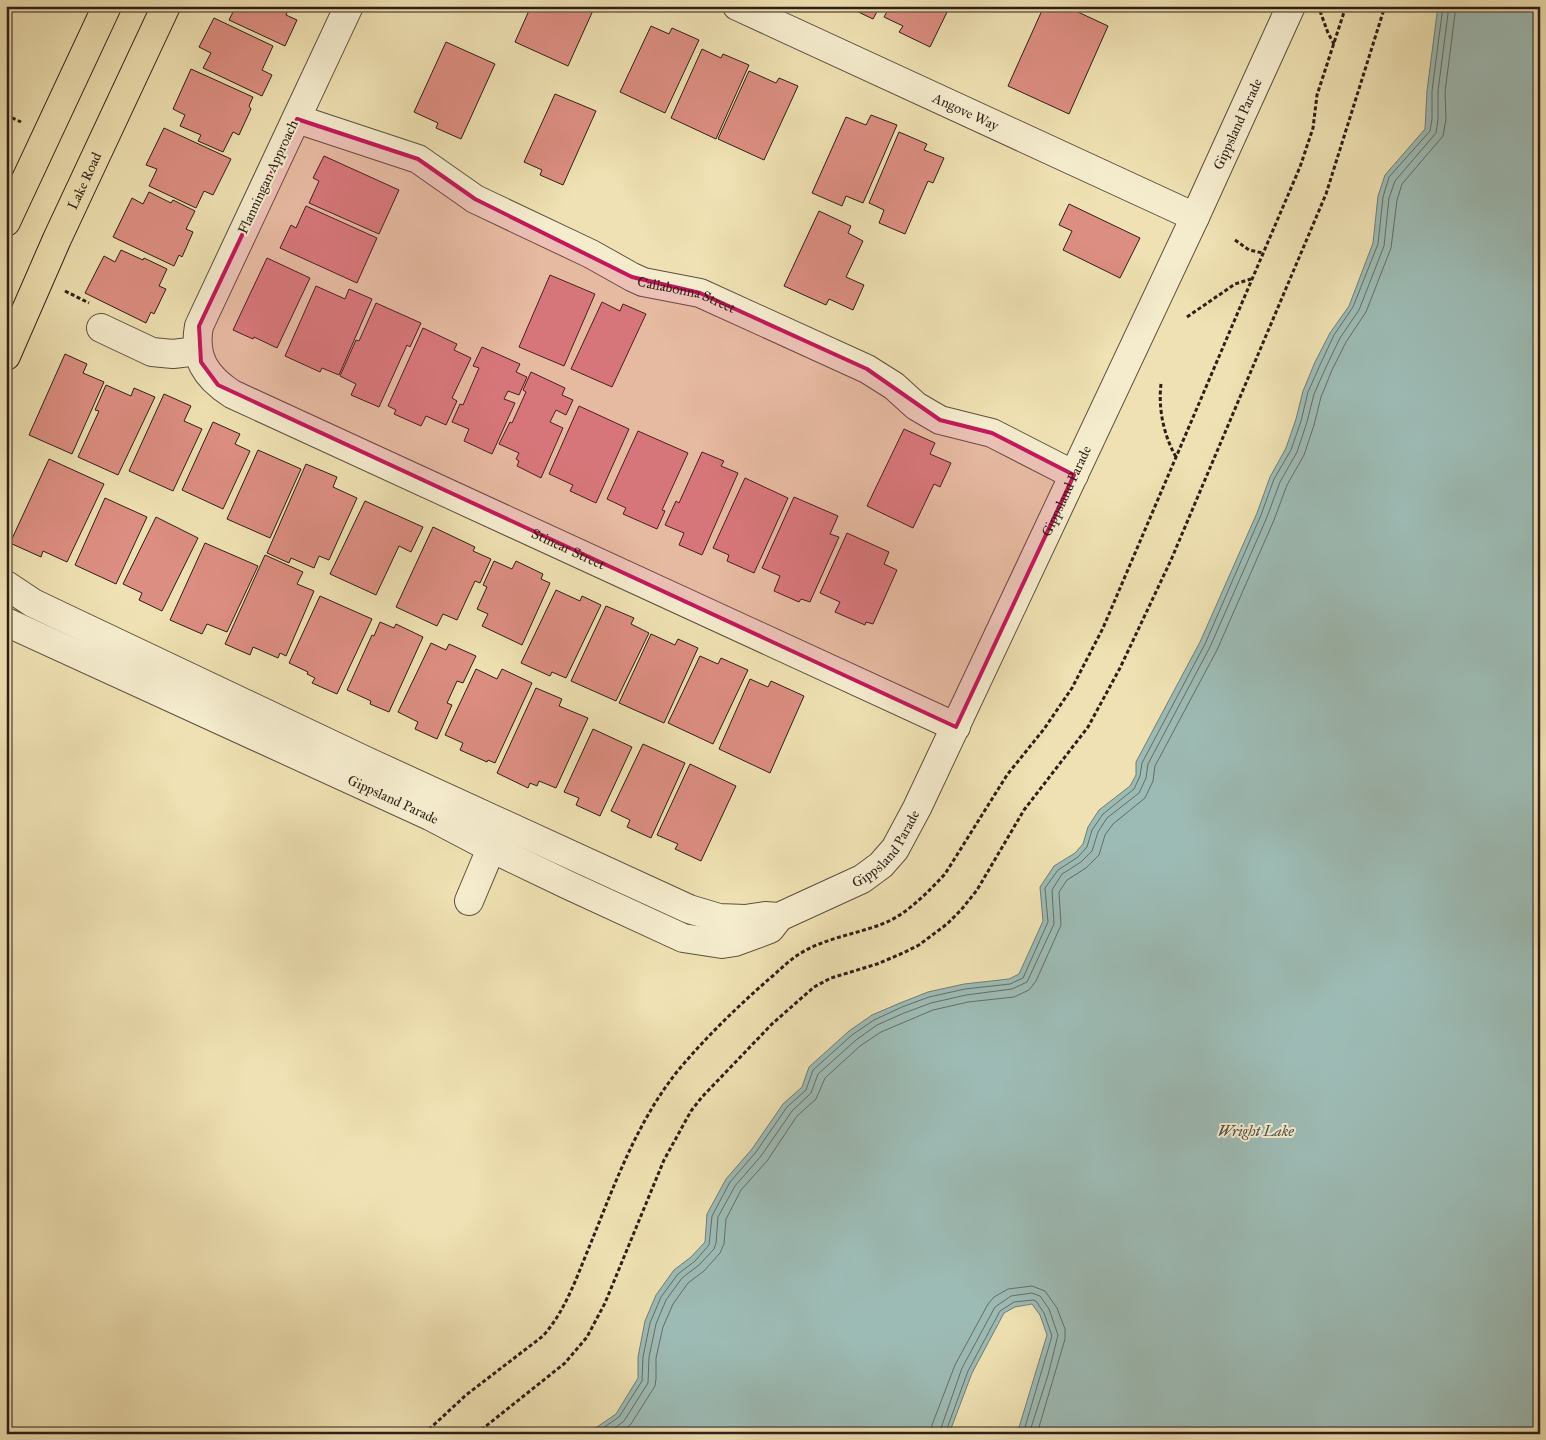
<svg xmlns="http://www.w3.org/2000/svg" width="1546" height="1440" font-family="'IM FELL Great Primer',serif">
<rect width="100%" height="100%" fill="#efe1b3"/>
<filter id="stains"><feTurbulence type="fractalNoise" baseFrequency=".004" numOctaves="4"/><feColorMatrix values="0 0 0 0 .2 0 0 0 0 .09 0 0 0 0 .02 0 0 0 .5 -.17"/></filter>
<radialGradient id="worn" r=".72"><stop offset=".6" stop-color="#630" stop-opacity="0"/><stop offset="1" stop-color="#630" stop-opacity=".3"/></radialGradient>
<!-- water -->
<path fill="#9dbbb5" stroke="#707d75" d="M1438 6H1540V1434H1017L1047 1335 1040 1315 1032 1304 1015 1307 1004 1313 972 1373 949 1434H583L597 1427 616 1414 638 1378V1357L645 1321 656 1295 674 1270 691 1257 705 1242 707 1214 726 1179 752 1149 783 1104 802 1087 809 1067 849 1031 872 1015 900 1003 928 992 964 984 1009 979 1019 974 1043 921 1040 887 1054 866 1075 853 1083 844 1088 827 1099 810 1130 786 1136 775V762L1200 642 1257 513 1270 477 1286 448 1296 419 1303 391 1315 362 1330 333 1349 306 1373 243 1378 196 1385 175 1425 129 1427 91Z"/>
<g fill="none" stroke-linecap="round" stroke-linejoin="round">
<!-- shore -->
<g stroke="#656d66" stroke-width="1">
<path d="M594 1434 619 1417 642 1381 643 1357 650 1323 661 1297 678 1274 695 1261 709 1245 712 1216 730 1182 756 1152 787 1107 806 1090 813 1070 852 1035 874 1020 902 1007 929 997 965 989 1010 984 1023 978 1048 922 1045 888 1058 870 1078 857 1087 847 1092 830 1103 814 1134 789 1140 776 1142 763 1205 644 1261 515 1274 479 1291 450 1301 421 1308 392 1320 365 1334 335 1353 307 1378 244 1383 197 1389 177 1430 131 1432 119V91L1443 6"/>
<path d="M607 1434 624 1421 648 1383 649 1357 656 1324 666 1300 682 1278 699 1265 714 1249 716 1243 718 1217 735 1186 761 1156 792 1111 811 1093 818 1074 856 1040 877 1025 904 1013 931 1003 966 995 1012 989 1027 982 1054 924 1052 890 1062 874 1081 862 1092 851 1098 832 1107 818 1139 793 1146 778 1148 764 1210 647 1267 517 1280 482 1297 452 1307 422 1314 394 1326 367 1340 338 1359 310 1384 246 1389 198 1395 181 1436 133 1438 119V91L1449 6"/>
<path d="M620 1434 631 1424 655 1386 656 1379V1358L663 1327 673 1304 688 1283 704 1271 720 1253 724 1244 726 1219 741 1190 767 1161 797 1116 816 1099 825 1078 860 1046 881 1032 933 1010 968 1002 1014 997 1029 990 1036 981 1061 925 1059 892 1067 880 1086 868 1099 855 1105 835 1113 824 1145 798 1153 781 1155 766 1217 650 1274 520 1287 485 1304 455 1314 425 1321 397 1332 370 1346 342 1366 312 1391 248 1397 200 1402 184 1443 136 1446 119 1445 92 1456 6"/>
<path d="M931 1434 932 1425 955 1365 988 1304 994 1297 1008 1289 1032 1286 1045 1291 1057 1308 1065 1329V1339L1037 1434"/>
<path d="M939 1434 962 1368 995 1307 1011 1296 1032 1293 1040 1296 1049 1309 1058 1335 1048 1375 1029 1434"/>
<path d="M945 1434 968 1371 1000 1311 1014 1302 1033 1300 1036 1301 1044 1313 1052 1336 1023 1434"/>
</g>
</g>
<!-- building -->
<g fill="#dd8e82" stroke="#2d1f16">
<path d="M236 6H290L286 15 297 20 285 46 229 20Z"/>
<path d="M531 6H595L568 66 515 42Z"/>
<path d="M851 6H880L873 19 850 8Z"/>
<path d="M890 6H950L930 47 899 32 903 26 884 17Z"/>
<path d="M1044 6H1065L1108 26 1069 114 1008 86Z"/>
<path d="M214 18 273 46 262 70 272 75 262 96 203 68 211 53 199 47Z"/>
<path d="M651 26 669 34 672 28 699 40 665 113 620 92Z"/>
<path d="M446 42 495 64 461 139 436 128 438 123 414 112Z"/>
<path d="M702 49 721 58 723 54 749 65 716 139 671 118Z"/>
<path d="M191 69 253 97 249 106 251 109 239 135 233 132 223 152 198 141 201 135 180 126 185 115 173 109Z"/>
<path d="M749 71 776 83 779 78 798 86 764 160 718 139Z"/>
<path d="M555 94 596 111 563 185 540 175 542 170 524 162Z"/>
<path d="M871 115 897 125 863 203 846 196 842 206 812 193 846 117 866 125Z"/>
<path d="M164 128 231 159 213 195 204 191 196 208 149 186 157 169 146 165Z"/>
<path d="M899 132 927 144 924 150 944 158 933 183 928 181 905 234 879 223 884 210 869 203Z"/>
<path d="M324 156 399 190 379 234 309 203 319 181 313 178Z"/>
<path d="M149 192 171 203 173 200 195 211 186 229 193 232 182 257 179 255 174 266 113 237 132 198 143 204Z"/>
<path d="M1069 204 1140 238 1120 278 1063 250 1072 231 1059 225Z"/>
<path d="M306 206 377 238 357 283 280 248 291 225 296 228Z"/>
<path d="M819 211 851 226 848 233 863 241 846 277 864 285 853 310 829 299 826 305 784 286Z"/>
<path d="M121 250 143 260 144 258 167 269 159 286 166 289 154 314 151 312 146 323 85 293 104 256 115 262Z"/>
<path d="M267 258 310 278 277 348 254 337 253 339 233 330Z"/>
<path d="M550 275 595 294 564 366 519 347Z"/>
<path d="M316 286 345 299 349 289 372 299 339 375 322 368 320 372 285 356Z"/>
<path d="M602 302 620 311 623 304 646 314 612 387 571 369Z"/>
<path d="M376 303 421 323 410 347 407 345 379 407 351 395 356 384 340 376 356 340 359 341Z"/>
<path d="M423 328 457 344 454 350 471 358 452 398 457 401 446 425 426 416 421 426 394 414 396 410 388 406Z"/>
<path d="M482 347 520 364 516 372 527 377 519 395 508 391 504 399 515 403 492 454 464 441 469 429 452 422 460 404 463 405 479 368 473 366Z"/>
<path d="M65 354 87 364 83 373 104 382 72 454 29 435Z"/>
<path d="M531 372 565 388 562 395 573 400 566 415 556 410 550 422 563 428 541 478 517 466 519 461 516 459 519 453 499 444 510 422 512 423 526 392 523 390Z"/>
<path d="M106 385 131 396 134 388 155 397 118 475 78 457 99 411 95 410Z"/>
<path d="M164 394 191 406 184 421 202 429 173 491 129 471Z"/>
<path d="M579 406 629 429 596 503 570 491 573 485 549 474Z"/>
<path d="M213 422 240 434 235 444 250 451 223 509 182 490Z"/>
<path d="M904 429 935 443 930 454 951 463 940 487 934 484 913 528 867 506Z"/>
<path d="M638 431 688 453 662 510 665 511 657 529 623 514 626 508 607 499Z"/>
<path d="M258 450 301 469 270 538 227 519Z"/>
<path d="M702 452 724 461 721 466 738 473 702 555 679 545 684 533 665 525 676 501 679 503Z"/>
<path d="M49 459 104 484 67 562 43 551 41 557 10 543Z"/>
<path d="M306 464 337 477 333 487 357 498 329 560 319 556 314 568 291 558 289 563 267 553Z"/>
<path d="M745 478 788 498 754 573 727 561 729 555 713 548Z"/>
<path d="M794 497 838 516 830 534 839 537 810 602 801 599 799 602 774 591 780 576 762 568Z"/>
<path d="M105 498 147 517 116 584 75 565Z"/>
<path d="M365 501 423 527 411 552 399 546 376 595 330 574Z"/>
<path d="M156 517 198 538 162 611 139 600 142 593 123 584Z"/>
<path d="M433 527 475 547 473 551 491 559 480 583 475 581 457 620 443 614 437 626 396 607Z"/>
<path d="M847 533 889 552 884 564 897 570 873 624 866 622 865 625 835 612 840 602 820 593Z"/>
<path d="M205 543 258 566 227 632 207 624 202 634 170 620Z"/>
<path d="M265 555 303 572 297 584 314 591 286 656 280 653 278 658 253 647 250 655 225 644Z"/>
<path d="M494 561 512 569 516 561 543 574 541 579 550 583 522 645 482 626 488 614 477 609 487 587 483 585Z"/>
<path d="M556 590 580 601 582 596 601 605 566 678 552 672 550 676 521 663Z"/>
<path d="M320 596 372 619 337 694 312 683 315 678 307 674 308 672 289 663Z"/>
<path d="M606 606 634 618 631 624 649 633 616 701 571 681Z"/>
<path d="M380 622 394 628 396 624 423 637 389 712 370 704 371 701 347 690 372 635 374 636Z"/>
<path d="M651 634 675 645 678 639 698 648 664 723 619 703Z"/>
<path d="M431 643 446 650 449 644 476 656 463 683 457 681 447 703 452 705 437 739 415 729 418 722 398 712Z"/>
<path d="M700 656 718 664 721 658 748 670 713 744 668 723Z"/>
<path d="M476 669 497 679 502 669 532 683 495 763 488 760 487 762 460 750 463 743 445 735Z"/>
<path d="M750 679 768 687 771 681 804 696 770 773 719 749Z"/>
<path d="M536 688 562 699 559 706 588 718 556 788 539 781 537 786 530 783 528 788 497 773Z"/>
<path d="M593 729 632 747 600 816 576 805 579 798 564 792Z"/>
<path d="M643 744 685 763 651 838 627 827 630 820 611 811Z"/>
<path d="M690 764 736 786 701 861 675 849 678 844 657 835Z"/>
</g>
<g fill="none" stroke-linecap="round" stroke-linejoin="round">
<defs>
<g id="minor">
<path id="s1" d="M349 6 199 326C193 358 206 377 232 394L956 727"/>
<path id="s2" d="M737 6 1195 217"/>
<path id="s3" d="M297 119 418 159 475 199 591 254 632 277 643 282 700 293 867 369 894 386 916 406 940 420 992 433 1074 475"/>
<path d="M101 328 152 352 173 354 198 351"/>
<path id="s4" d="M6 585 33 603 56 614 364 760 689 909 719 918 745 919 765 916 779 917 862 879 881 865 895 849 917 808 1195 217 1291 6"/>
<path id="s5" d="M6 622 430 816 491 848 568 885 683 938 722 944 735 942 770 929 777 920"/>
<path d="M469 901 498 832"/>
</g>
<g id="major">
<path d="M6 222 107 6"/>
<path id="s6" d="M6 356 57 239 166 6"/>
</g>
</defs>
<!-- minor casing -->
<use href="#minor" stroke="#5e503d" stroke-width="30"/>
<!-- major casing -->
<use href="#major" stroke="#2d1f16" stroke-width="30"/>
<!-- path -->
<g stroke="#2d1f16" stroke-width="3" stroke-dasharray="4 2.5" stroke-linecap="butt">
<path d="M1320 11 1328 33 1334 44"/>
<path d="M6 115 21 122"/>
<path d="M1235 240 1249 250 1263 253"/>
<path d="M65 291 89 303"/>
<path d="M1187 317 1235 284 1251 279"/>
<path d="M1161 384C1158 409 1164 436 1176 457"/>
<path d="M424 1434 466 1395 543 1336C566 1310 577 1276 590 1245 614 1186 636 1124 676 1073 704 1039 736 1008 769 979 780 970 789 960 801 953 827 937 859 934 887 922 909 912 928 892 945 874L1007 775 1044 729 1072 688 1103 628 1300 167 1313 128 1317 95 1346 6"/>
<path d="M476 1434 565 1363 587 1337 605 1303 664 1160 691 1111 702 1097 772 1024 814 987 831 978 877 964 903 953 919 945 947 924 961 910 977 890 1024 810 1088 727 1120 668 1171 560 1326 194 1385 6"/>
</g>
<!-- minor -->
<use href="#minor" stroke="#f5ecce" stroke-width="28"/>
<!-- major -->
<use href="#major" stroke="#efe1b3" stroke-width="28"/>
</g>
<!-- marked area -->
<path fill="#c2185b" fill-opacity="0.2" stroke="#c2185b" stroke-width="4" stroke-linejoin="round" d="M297 119 418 159 475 199 632 277 700 293 867 369 940 420 992 433 1074 475 956 727 218 385 201 362 199 326Z"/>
<g text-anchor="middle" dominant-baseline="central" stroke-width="4" stroke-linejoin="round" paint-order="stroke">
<!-- street labels -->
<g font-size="14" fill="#2d1f16" stroke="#f5ecce">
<text stroke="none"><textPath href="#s2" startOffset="252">Angove Way</textPath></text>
<text stroke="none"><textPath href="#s4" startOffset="1786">Gippsland Parade</textPath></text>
<text transform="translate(268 177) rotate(-65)">Flanningan Approach</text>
<text stroke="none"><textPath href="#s6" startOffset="192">Lake Road</textPath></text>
<text stroke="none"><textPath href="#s3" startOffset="430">Callabonna Street</textPath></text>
<text stroke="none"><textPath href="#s4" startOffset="1381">Gippsland Parade</textPath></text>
<text stroke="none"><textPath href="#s1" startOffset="805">Stinear Street</textPath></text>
<text stroke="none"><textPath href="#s5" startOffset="426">Gippsland Parade</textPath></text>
<text stroke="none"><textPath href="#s4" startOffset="978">Gippsland Parade</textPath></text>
</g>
<!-- water labels -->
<g font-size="15" font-style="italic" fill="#4f4e46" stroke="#f5ecce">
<text x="1256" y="1131">Wright Lake</text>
</g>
</g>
<!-- margin -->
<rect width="1546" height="1440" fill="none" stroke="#efe1b3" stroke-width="25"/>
<rect x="8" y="8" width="1531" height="1425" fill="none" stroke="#2d1f16" stroke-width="2.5"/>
<rect x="12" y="12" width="1521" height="1415" fill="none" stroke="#2d1f16"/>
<rect width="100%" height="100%" filter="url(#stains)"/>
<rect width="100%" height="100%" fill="url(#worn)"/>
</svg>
